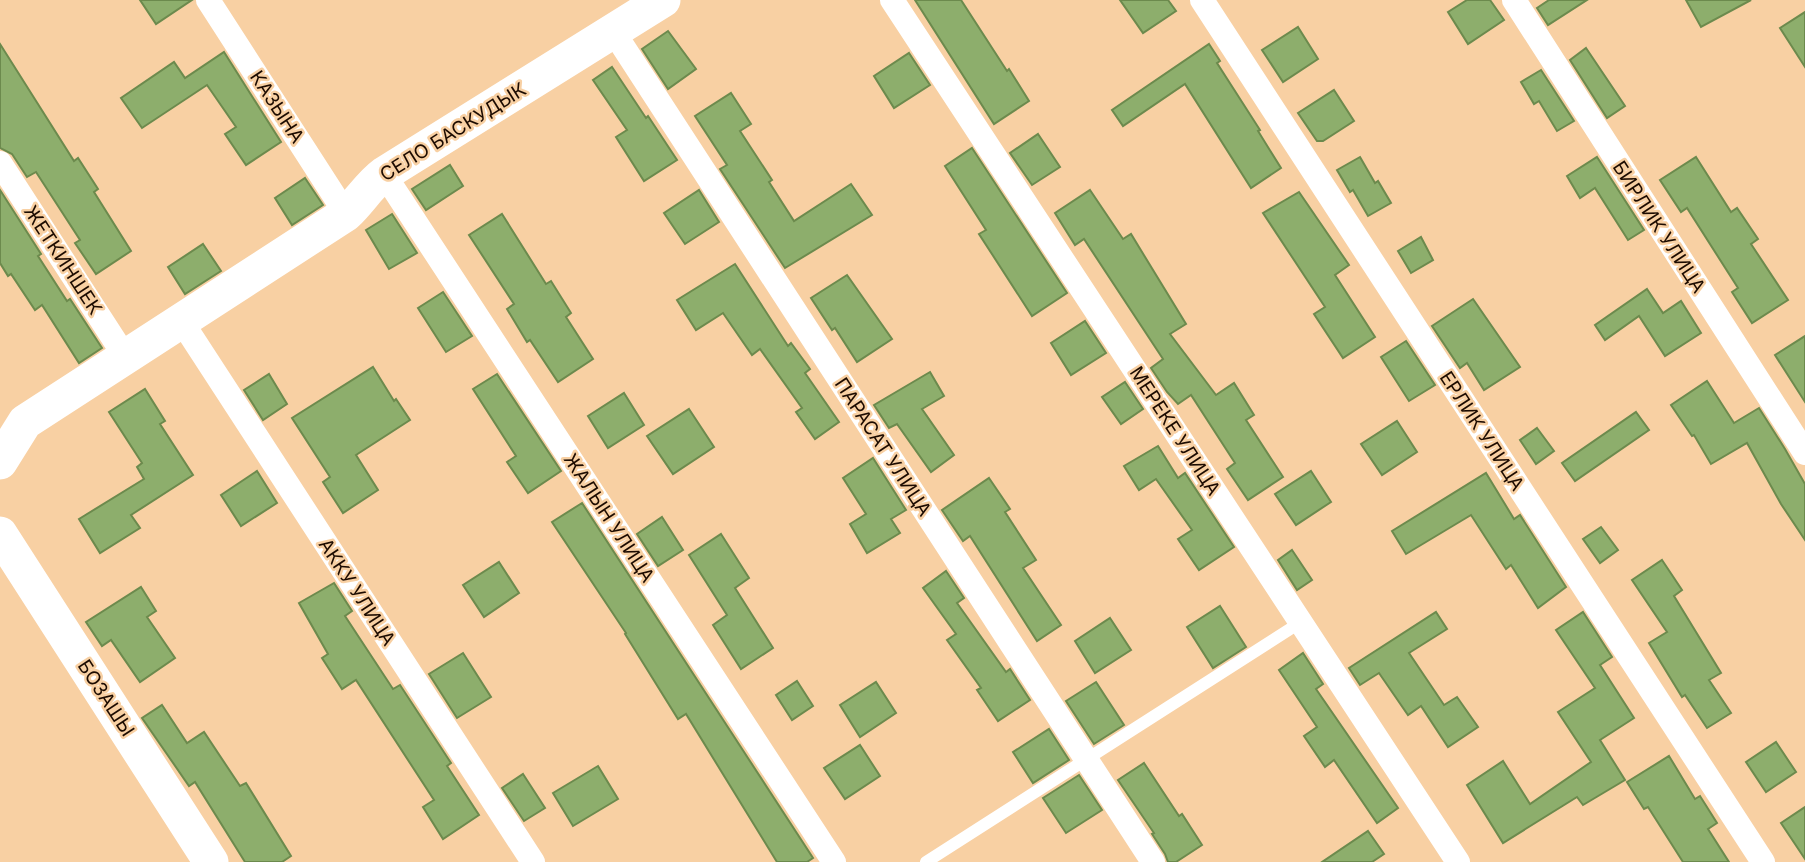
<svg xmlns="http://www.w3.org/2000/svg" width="1805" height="862" font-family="Inter,sans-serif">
<rect width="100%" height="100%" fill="#f8d0a3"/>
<!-- building -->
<g fill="#8dae6c" stroke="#6c8a4d" stroke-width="2">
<path d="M140 0H192L156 24Z"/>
<path d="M915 0H961L1007 71 1009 69 1029 101 994 124Z"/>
<path d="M1120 0H1168L1176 11 1143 33Z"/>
<path d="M1467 0H1490L1504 20 1468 44 1448 12Z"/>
<path d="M1549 0H1587L1548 25 1537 8Z"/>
<path d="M1686 0H1751L1701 27Z"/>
<path d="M1805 12V67L1780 28Z"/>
<path d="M1298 27 1318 59 1283 82 1262 50Z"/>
<path d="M668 31 696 69 668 89 642 49Z"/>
<path d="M0 44 74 161 78 158 98 189 94 192 131 251 96 274 75 243 80 240 36 172 27 177 12 154 0 148Z"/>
<path d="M1209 44 1220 61 1217 63 1260 130 1258 131 1281 168 1251 188 1185 84 1123 126 1112 110Z"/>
<path d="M1586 48 1625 106 1607 118 1570 60Z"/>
<path d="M224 52 281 142 246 165 225 134 236 127 207 85 142 128 121 98 174 62 185 78Z"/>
<path d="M909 53 930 85 894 108 874 76Z"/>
<path d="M612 67 646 118 648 116 677 160 644 181 616 137 627 130 593 80Z"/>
<path d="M1541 70 1574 121 1557 131 1539 101 1534 104 1521 82Z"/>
<path d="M1334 90 1354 121 1323 141H1317L1298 113Z"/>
<path d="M731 93 751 124 740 131 772 180 769 182 794 221 851 184 872 215 785 268 720 169 727 165 695 116Z"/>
<path d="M1038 134 1060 167 1032 185 1010 153Z"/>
<path d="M972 148 1067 293 1032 316 979 234 986 230 945 166Z"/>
<path d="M1360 157 1375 183 1378 181 1391 203 1368 216 1353 190 1350 192 1337 170Z"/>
<path d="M1597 157 1644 230 1628 240 1595 188 1580 198 1567 176Z"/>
<path d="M1696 157 1731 212 1737 208 1758 239 1751 244 1788 300 1752 323 1732 292 1738 288 1687 208 1681 212 1660 180Z"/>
<path d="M450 165 463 186 426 210 412 189Z"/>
<path d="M305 178 323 205 292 225 275 198Z"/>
<path d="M0 190 41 254 38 256 67 301 70 299 102 348 79 363 42 305 35 310 11 274 8 276 0 263Z"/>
<path d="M699 190 719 222 685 244 664 213Z"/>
<path d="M1090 190 1123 239 1131 234 1186 324 1170 334 1216 395 1234 383 1254 415 1246 420 1283 477 1248 500 1227 469 1235 463 1191 395 1178 404 1167 392 1151 368 1163 359 1084 239 1075 245 1055 213Z"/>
<path d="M1299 192 1349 265 1335 275 1375 337 1343 358 1314 314 1325 307 1263 213Z"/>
<path d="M392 214 417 253 389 269 366 230Z"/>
<path d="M502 214 546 284 551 281 571 313 566 317 593 359 558 382 530 340 527 342 507 309 514 304 469 235Z"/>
<path d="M1421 237 1433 260 1411 273 1398 251Z"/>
<path d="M203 244 221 271 185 294 168 267Z"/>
<path d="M735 264 788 346 791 343 810 369 805 373 839 422 815 439 796 412 802 408 760 349 752 355 723 313 696 330 677 300Z"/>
<path d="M847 275 892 339 857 362 835 328 832 330 811 298Z"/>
<path d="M1647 289 1663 313 1681 301 1701 333 1665 356 1639 316 1605 340 1595 325Z"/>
<path d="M443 292 472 336 446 352 418 308Z"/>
<path d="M1473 299 1520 367 1484 390 1467 363 1460 368 1432 326Z"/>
<path d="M1085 321 1106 353 1071 375 1051 343Z"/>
<path d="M1805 336V402L1775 355Z"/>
<path d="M1406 341 1435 385 1409 401 1381 357Z"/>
<path d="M373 367 394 401 396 399 410 420 356 455 378 490 343 513 323 482 330 477 292 418Z"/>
<path d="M930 372 944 396 922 409 954 455 931 472 897 424 889 428 874 405Z"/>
<path d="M269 374 287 404 263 420 244 390Z"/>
<path d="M497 374 561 471 528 493 507 462 516 456 473 389Z"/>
<path d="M1707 381 1734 423 1759 408 1785 449 1805 484V540L1781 504 1747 443 1711 464 1694 435 1692 436 1671 405Z"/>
<path d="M1125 382 1143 409 1121 424 1102 397Z"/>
<path d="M145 389 165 421 160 424 193 475 131 515 140 528 100 553 79 519 144 479 137 467 142 463 109 412Z"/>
<path d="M624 393 644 425 608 448 588 416Z"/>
<path d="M689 409 714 447 673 474 647 436Z"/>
<path d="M1636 412 1649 430 1575 481 1562 463Z"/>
<path d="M1397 421 1417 452 1382 475 1361 444Z"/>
<path d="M1537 428 1554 451 1536 464 1520 440Z"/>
<path d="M1158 446 1178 478 1185 473 1234 547 1199 570 1178 539 1192 530 1156 479 1139 490 1124 466Z"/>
<path d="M873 458 906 510 891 519 900 533 867 553 850 524 866 514 843 478Z"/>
<path d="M257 471 277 503 241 526 221 495Z"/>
<path d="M1311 471 1331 502 1296 525 1275 494Z"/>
<path d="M1486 473 1514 519 1520 515 1566 587 1538 608 1511 565 1506 569 1471 515 1406 554 1392 531Z"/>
<path d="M989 478 1010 509 1005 512 1036 560 1023 568 1061 625 1037 641 970 536 963 541 942 510Z"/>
<path d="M582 503 813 858 807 862H777L686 714 678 719 625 634 626 633 552 522Z"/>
<path d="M662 517 683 550 658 566 637 534Z"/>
<path d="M1601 527 1618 550 1600 563 1583 539Z"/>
<path d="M721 534 749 578 735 588 773 648 741 669 713 625 727 615 689 555Z"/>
<path d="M1292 550 1312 580 1297 590 1278 560Z"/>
<path d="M1662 560 1682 590 1674 596 1721 673 1709 680 1731 713 1707 728 1685 695 1682 697 1649 643 1667 632 1632 580Z"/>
<path d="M499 562 519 593 484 617 463 585Z"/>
<path d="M946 571 964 598 957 603 1006 672 1010 669 1030 700 998 721 977 690 981 688 947 640 956 634 923 588Z"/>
<path d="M334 583 352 611 345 616 393 689 400 685 451 763 447 766 479 815 443 839 423 807 434 800 356 680 342 689 322 658 328 654 299 603Z"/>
<path d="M141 587 156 611 147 617 175 658 140 682 111 640 102 646 86 622Z"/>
<path d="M1220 606 1246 647 1213 668 1187 627Z"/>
<path d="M1436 612 1447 629 1409 653 1444 705 1457 697 1478 727 1448 747 1421 706 1408 715 1379 673 1360 685 1349 668Z"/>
<path d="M1583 612 1612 657 1600 665 1634 718 1600 740 1625 780 1583 805 1577 797 1503 843 1467 785 1503 761 1530 804 1591 762 1558 712 1595 688 1556 630Z"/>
<path d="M1110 618 1131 650 1095 673 1075 641Z"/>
<path d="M463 653 491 697 457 718 429 674Z"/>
<path d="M1303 653 1323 684 1316 689 1398 808 1377 823 1334 760 1325 767 1304 736 1317 727 1279 670Z"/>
<path d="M797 681 813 706 792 720 776 695Z"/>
<path d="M876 682 896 713 860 737 840 705Z"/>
<path d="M1096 682 1124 725 1094 744 1066 701Z"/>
<path d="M162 705 187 743 204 732 240 786 246 783 291 856 282 862H245L195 782 189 786 142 718Z"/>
<path d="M1049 729 1069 760 1033 783 1013 752Z"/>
<path d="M1776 742 1796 772 1766 792 1746 762Z"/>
<path d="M860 745 880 776 845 799 824 768Z"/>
<path d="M1669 756 1695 799 1700 796 1717 823 1708 829 1729 862H1683L1648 807 1644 809 1627 782Z"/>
<path d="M1144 763 1179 816 1182 814 1202 845 1176 862H1168L1165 854 1152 834 1154 833 1118 780Z"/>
<path d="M598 766 618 799 573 826 553 793Z"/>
<path d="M523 774 545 808 524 821 502 788Z"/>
<path d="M1079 775 1102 810 1066 833 1043 798Z"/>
<path d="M1805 807V859L1781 823Z"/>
<path d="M1368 831 1384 854 1372 862H1322Z"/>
</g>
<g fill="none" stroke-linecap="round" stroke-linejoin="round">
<!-- lane -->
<path stroke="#fff" stroke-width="12" d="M926 862 1301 622"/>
<!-- street -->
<g stroke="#fff" stroke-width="24">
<path d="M208 0 346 214"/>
<path d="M892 0 1458 862"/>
<path d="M1202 0 1763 862"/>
<path d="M1514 0 1805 453"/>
<path d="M613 31 1153 862"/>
<path d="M0 163 126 358"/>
<path d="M384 174 834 862"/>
<path d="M182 322 533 862"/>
</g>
<!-- secondary -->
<g stroke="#fff" stroke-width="35">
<path d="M0 462 25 422 346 214C360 201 369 185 384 174L663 0"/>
<path d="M0 534 211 862"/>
</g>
</g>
<g text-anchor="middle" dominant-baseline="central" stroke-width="5" stroke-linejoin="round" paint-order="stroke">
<!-- street labels -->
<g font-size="19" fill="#1c0b00" stroke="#f8d0a3">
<text transform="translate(277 107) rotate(57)">КАЗЫНА</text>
<text transform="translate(453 132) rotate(-32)">СЕЛО БАСКУДЫК</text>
<text transform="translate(1659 227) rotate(57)">БИРЛИК УЛИЦА</text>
<text transform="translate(63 260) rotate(57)">ЖЕТКИНШЕК</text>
<text transform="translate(1175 431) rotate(57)">МЕРЕКЕ УЛИЦА</text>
<text transform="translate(1482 431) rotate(57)">ЕРЛИК УЛИЦА</text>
<text transform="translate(883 447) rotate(57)">ПАРАСАТ УЛИЦА</text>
<text transform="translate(609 518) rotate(57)">ЖАЛЫН УЛИЦА</text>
<text transform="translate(357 592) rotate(57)">АККУ УЛИЦА</text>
<text transform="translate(106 698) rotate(57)">БОЗАШЫ</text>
</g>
</g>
</svg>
